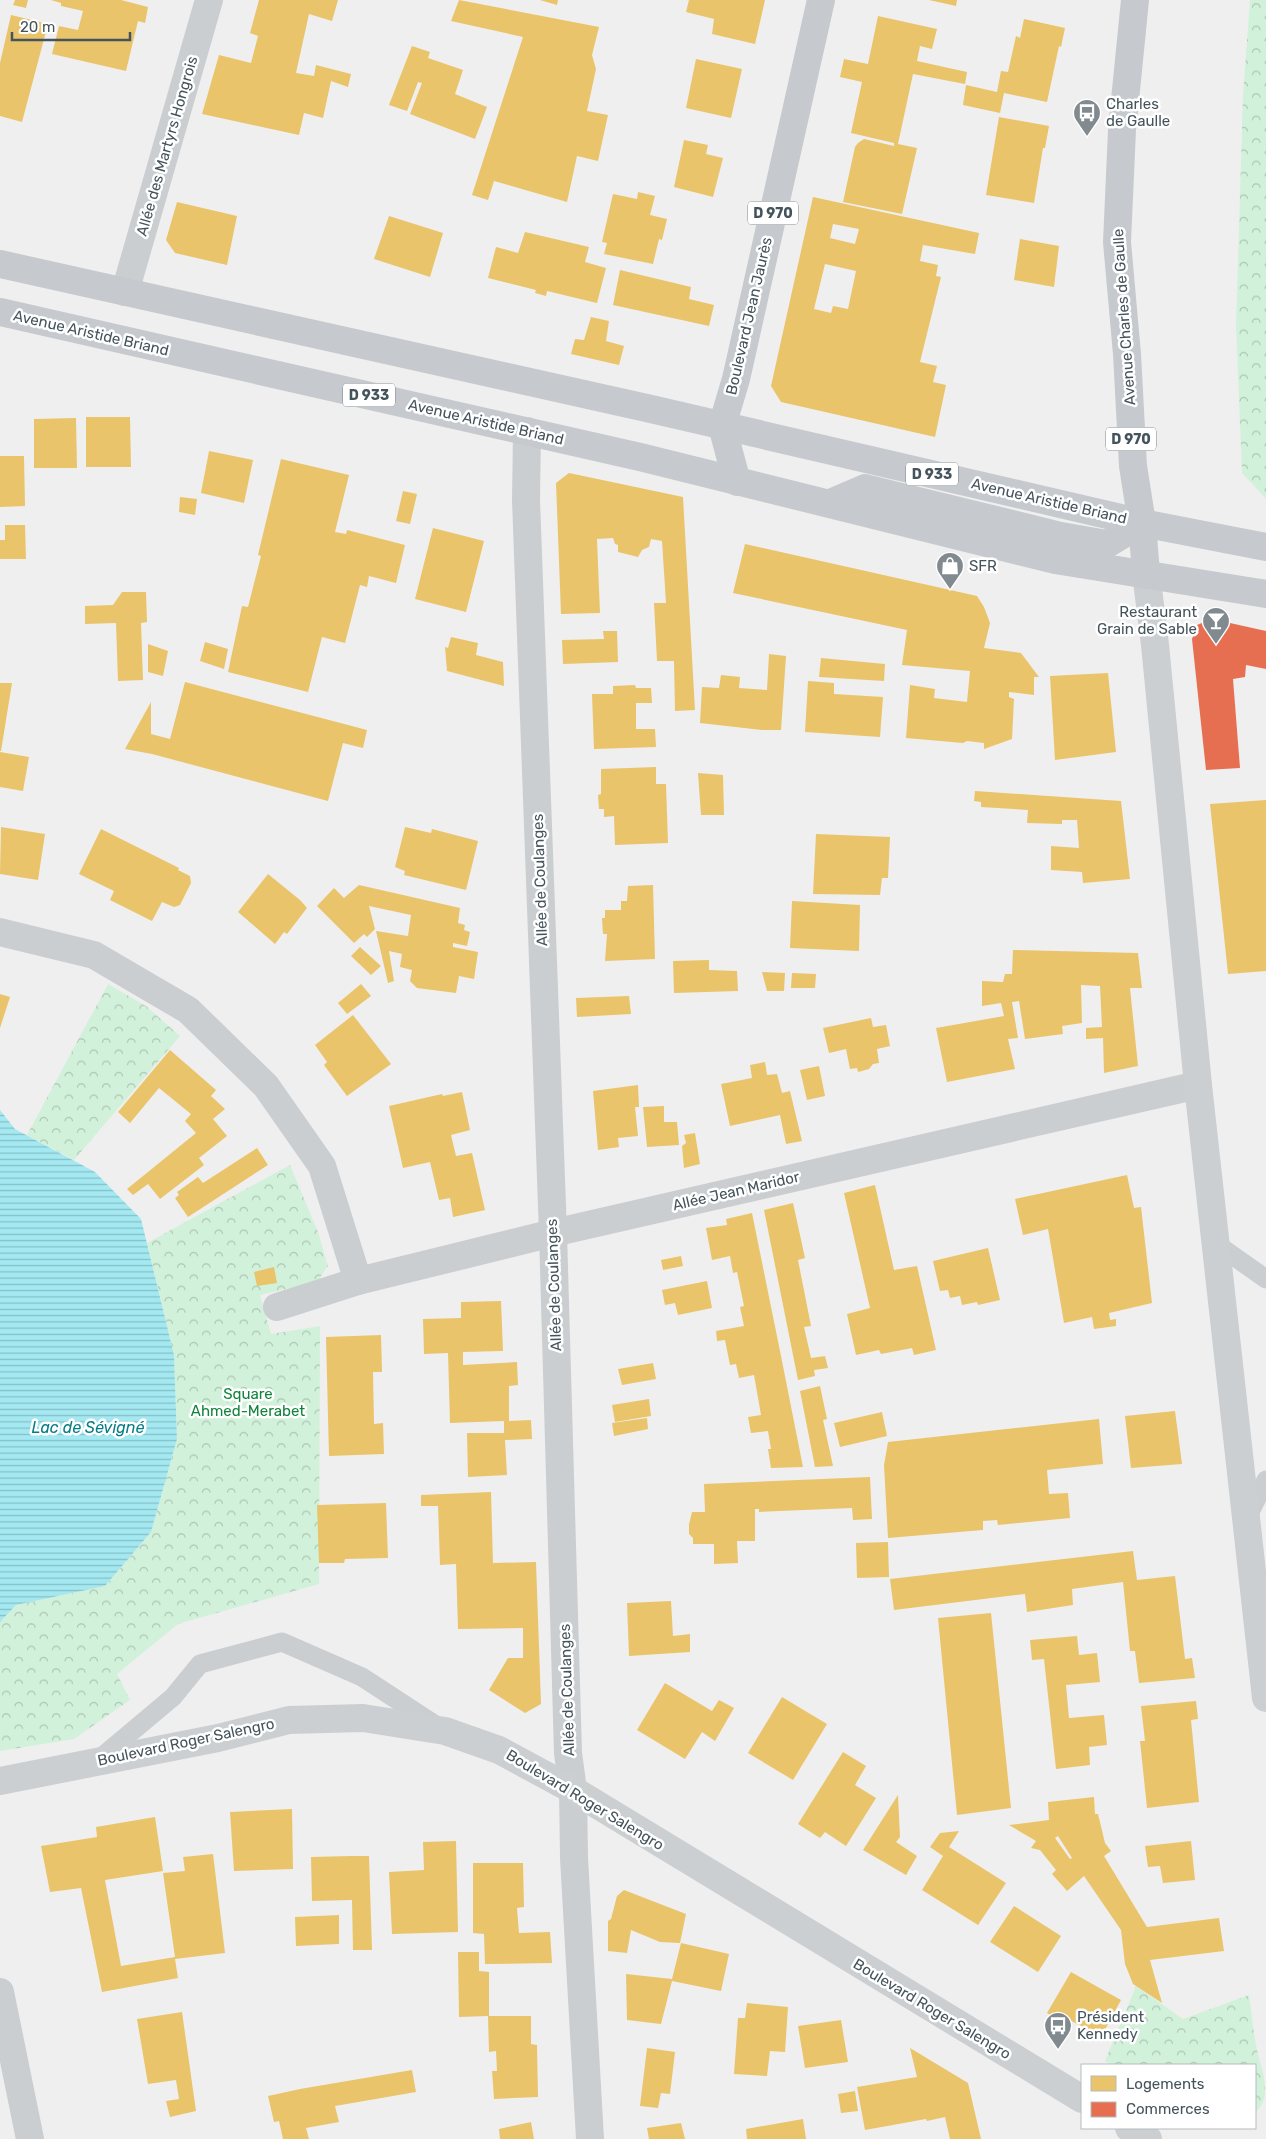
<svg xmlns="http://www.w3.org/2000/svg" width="1266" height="2139" font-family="Rubik,sans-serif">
<defs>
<pattern id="park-crowns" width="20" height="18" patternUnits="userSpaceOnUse" patternTransform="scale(1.25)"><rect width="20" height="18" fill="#d2f1da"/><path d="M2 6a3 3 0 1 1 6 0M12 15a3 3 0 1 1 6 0" fill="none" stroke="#acc6b4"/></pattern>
<pattern id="water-rules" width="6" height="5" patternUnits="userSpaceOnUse" patternTransform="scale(1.25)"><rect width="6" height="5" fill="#a4e9f1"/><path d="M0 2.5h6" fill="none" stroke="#87bfc6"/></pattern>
</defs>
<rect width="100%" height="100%" fill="#f0efef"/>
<!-- park -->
<g fill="url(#park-crowns)">
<path d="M1250 0H1266V499L1242 473 1236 326 1243 95Z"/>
<path d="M108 984 146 1006 180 1036 74 1160 27 1135Z"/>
<path d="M290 1165 318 1232 328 1266 317 1282 260 1295 271 1334 320 1326 319 1584 178 1624 117 1674 130 1700 74 1739 0 1751V1622L16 1605 105 1586 151 1532 177 1439 174 1355 147 1243Z"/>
<path d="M1136 1986 1183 2019 1249 1995C1252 2014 1253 2034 1258 2054 1261 2067 1266 2078 1265 2092 1265 2101 1261 2107 1255 2113V2065H1112L1105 2061Z"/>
</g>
<!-- water -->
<path fill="url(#water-rules)" d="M0 1110 15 1129 95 1172 141 1219 174 1355 177 1439 151 1532 105 1586 16 1605 0 1622Z"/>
<!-- homes -->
<g fill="#e9c46a" fill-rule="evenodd">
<path d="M15 0H28L26 8 13 5Z"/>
<path d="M51 0H121L148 7 145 23 138 21 126 71 52 54 59 26 78 30 83 11 61 6V3Z"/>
<path d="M259 0H338L332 21 309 14 296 73 314 76 316 65 351 74 348 87 331 81 323 118 304 113 299 135 202 114 219 55 251 63 258 36 250 33Z"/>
<path d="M459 0 599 27 592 55 596 69 587 111 608 115 598 161 577 156 567 202 494 181 488 200 472 195 523 37 451 21Z"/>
<path d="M540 0H558L557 5Z"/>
<path d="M689 0H765L755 44 712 34 714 19 686 12Z"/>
<path d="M929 0H957L956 6Z"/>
<path d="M11 15 48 24 22 122 0 116V63Z"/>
<path d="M878 16 937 29 932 49 920 46 917 61 967 72 965 84 913 74 898 144 917 148 902 214 843 202 855 147 858 143 864 139 894 146V143L851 133 862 82 840 77 844 59 868 64Z"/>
<path d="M1024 19 1065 28 1061 47 1059 46 1047 102 1004 93 1000 113 963 105 966 85 997 92 1001 71 1008 72 1016 36 1020 38Z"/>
<path d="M412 46 430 52 428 58 463 70 455 94 487 107 475 139 410 114 422 83 418 82 407 111 389 105Z"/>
<path d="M696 59 742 69 731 118 686 108Z"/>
<path d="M999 117 1049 126 1045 148H1043L1034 203 986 195Z"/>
<path d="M684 140 708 145 706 154 723 158 713 197 674 187Z"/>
<path d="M638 192 655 196 650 215 667 219 662 240 659 239 653 264 604 254 607 243 602 242 613 194 637 199Z"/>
<path d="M813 197 979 233 975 254 923 245 920 261 938 265 936 276 941 277 920 362 937 366 933 382 946 385 935 437 781 402 771 386ZM833 224 859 229 855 244 830 238ZM825 264 856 271 848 309 833 306 831 313 814 309Z"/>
<path d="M177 202 237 216 227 265 175 253 166 240Z"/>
<path d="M389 216 443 233 430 277 374 259Z"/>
<path d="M525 232 589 247 585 262 606 268 597 303 547 291 546 296 535 293 536 290 488 278 496 247 518 253Z"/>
<path d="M1020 239 1059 246 1054 287 1014 280Z"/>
<path d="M620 270 691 287 689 299 714 305 709 326 613 305Z"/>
<path d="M591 317 609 321 606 341 624 346 619 365 571 354 575 339 584 340Z"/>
<path d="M86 417H130L131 467H86Z"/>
<path d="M76 418 77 468H34V419Z"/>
<path d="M209 451 253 460 244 503 201 493Z"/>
<path d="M0 456H24L25 506 0 507Z"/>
<path d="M281 459 349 475 335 532 346 534 347 530 405 545 396 583 369 576 367 587 360 585 345 643 322 637 308 692 228 672 242 606 248 607 261 556 258 555Z"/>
<path d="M569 473 683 497 695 710 675 711 674 661H657L654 603H666L662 541 651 539 649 547 642 550 638 557 618 552V545L615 544 613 538 597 539 600 613 561 614 556 483Z"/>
<path d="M403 491 417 494 410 524 396 521Z"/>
<path d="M180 497 197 499 195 515 179 512Z"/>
<path d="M5 525H25L26 559H0V540H5Z"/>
<path d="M433 528 484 541 466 612 415 599Z"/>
<path d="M745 544 977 596 984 607 990 623 984 648 1021 653 1039 677H1034V695L1009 692V697L1014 699 1012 739 984 749V743L967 741 963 743 906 738 910 685 935 689 934 698 967 702 970 671 902 665 907 630 733 593Z"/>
<path d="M122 592H146L147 622 141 623 143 680 118 681 116 623 85 624V606L113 605Z"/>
<path d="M603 631H617L618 662 563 664 562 640 604 639Z"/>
<path d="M451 637 478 643 476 655 503 662 504 686 447 671 445 647 448 648Z"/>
<path d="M205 642 228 649 224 669 200 661Z"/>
<path d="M148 644 168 651 163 676 148 672Z"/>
<path d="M769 654 786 656 781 730H762L700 723 702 687 719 688 721 675 740 677 739 688 767 690Z"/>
<path d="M821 658 885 664 884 681 819 677Z"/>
<path d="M1108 673 1116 752 1055 760 1050 676Z"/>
<path d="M808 681 834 683V694L883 697 880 737 805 732Z"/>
<path d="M185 682 367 730 363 748 343 743 328 801 152 754 125 749 151 702V734L170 739Z"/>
<path d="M0 683H12L1 751H0Z"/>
<path d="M635 685 636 688H651L652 703H636V729H655L656 747 594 749 592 694H613V686Z"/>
<path d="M0 752 29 757 23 791 0 787Z"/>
<path d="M656 767V784H666L668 843 615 845 614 816 604 817V809H599L598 795 601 794V769Z"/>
<path d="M698 773 723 775 724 815H701Z"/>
<path d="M975 791 1121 801 1130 879 1083 883 1082 872 1051 870V846L1079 848 1077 820H1062V824L1027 823 1028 810 981 807V802L974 801Z"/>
<path d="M1266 800V971L1228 974 1210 804Z"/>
<path d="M1 827 45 834 38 880 0 874Z"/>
<path d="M405 827 431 833 432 829 478 841 466 890 404 875 405 871 395 867Z"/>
<path d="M101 829 179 868 178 870 190 876 191 883 180 905 174 907 162 902 152 921 110 900 114 891 79 874Z"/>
<path d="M816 834 890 837 888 878H882L880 895 813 894Z"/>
<path d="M268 874 300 900 307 908 287 934 284 932 275 944 238 912Z"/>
<path d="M359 885 460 908 458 923 465 925 464 930 470 932 467 946 453 943V947L478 952 474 979 459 976 456 993 417 988 410 981 412 970 400 967 402 954 389 951 394 981 388 983 376 931 408 936 411 915 369 906 375 929 367 937 364 934 354 943 317 906 334 888 344 898Z"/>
<path d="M653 885 655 959 605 961 607 934H603L602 918H605V910H621V901H627L628 886Z"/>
<path d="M792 901 860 905 859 951 790 948Z"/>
<path d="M360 947 381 966 371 975 351 956Z"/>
<path d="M1013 950 1138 953 1142 988H1130L1138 1066 1104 1073 1103 1038 1086 1039V1028L1102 1027 1100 986 1081 985 1082 1023 1062 1026 1063 1034 1025 1039 1019 1001 1012 1002 1018 1038 1008 1039 1015 1069 947 1082 936 1028 1004 1016 1001 1003 982 1006V981L1003 982 1005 974H1012Z"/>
<path d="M709 960V970L737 971 738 991 674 993 673 961Z"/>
<path d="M762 972 785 973 784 991H767Z"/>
<path d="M792 973 816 974 815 988H791Z"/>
<path d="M361 984 371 996 347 1014 338 1003Z"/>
<path d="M0 994 10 997 0 1028Z"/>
<path d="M629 996 631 1014 577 1017 576 998Z"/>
<path d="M353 1015 391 1064 347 1096 324 1065 327 1062 315 1045Z"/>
<path d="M871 1018 873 1027 886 1025 890 1046 877 1049 879 1063 873 1064 869 1069 858 1072 857 1068 850 1069 846 1049 829 1053 823 1028Z"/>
<path d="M170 1050 216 1090 211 1096 225 1109 213 1119 227 1136 199 1158 204 1165 160 1199 148 1184 133 1195 127 1189 196 1133 185 1121 191 1114 159 1088 130 1123 118 1112Z"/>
<path d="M765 1062 767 1075 777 1074 782 1093 790 1091 802 1141 786 1144 780 1115 730 1126 721 1084 752 1078 750 1065Z"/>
<path d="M819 1066 825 1096 807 1100 800 1070Z"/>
<path d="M638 1085 639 1107H635L638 1136 618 1138 619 1147 598 1150 593 1091Z"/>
<path d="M462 1092 470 1130 451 1135 456 1156 472 1153 485 1210 453 1217 450 1198 439 1200 430 1162 403 1168 389 1106 442 1094 443 1096Z"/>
<path d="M664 1106V1122H677L679 1145 647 1147 643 1107Z"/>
<path d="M695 1133 700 1164 684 1168 682 1146 686 1143 684 1135Z"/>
<path d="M257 1148 268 1165 188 1217 175 1198 179 1195 177 1192 198 1177 203 1183Z"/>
<path d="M1127 1175 1134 1208 1141 1207 1152 1303 1109 1313 1110 1320 1116 1319V1326L1094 1329 1092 1317 1064 1323 1048 1229 1023 1235 1015 1199Z"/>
<path d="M875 1185 894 1270 917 1266 936 1350 914 1355 912 1348 881 1354 879 1350 856 1355 847 1314 870 1308 844 1193Z"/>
<path d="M793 1203 805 1258 798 1260 811 1326 804 1327 811 1358 825 1356 828 1368 814 1370 815 1376 798 1380 764 1210Z"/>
<path d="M752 1213 781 1356 803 1467 771 1468 768 1449H771L768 1431 751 1433 748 1417 761 1415 754 1375 739 1378 736 1364 730 1365 725 1340 717 1341 716 1331 744 1326 740 1307 744 1306 737 1272 733 1273 730 1256 712 1260 706 1228 727 1225 726 1219Z"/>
<path d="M988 1248 1000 1300 978 1305 977 1302 962 1305 960 1296 950 1298 948 1290 940 1291 933 1261Z"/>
<path d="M681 1256 683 1266 663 1270 661 1260Z"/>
<path d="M274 1267 277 1283 257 1286 254 1272Z"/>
<path d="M707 1281 712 1308 678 1315 675 1303 665 1305 662 1290Z"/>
<path d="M501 1301 503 1351 463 1352V1365L517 1362 518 1385 509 1386V1421L531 1420 532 1439 505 1440 507 1475 468 1477 467 1433H504V1421L450 1423 448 1353 424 1354 423 1319 461 1318V1302Z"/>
<path d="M381 1335 382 1372H373L374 1424 383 1423 384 1454 329 1456 326 1337Z"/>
<path d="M653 1363 656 1379 622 1385 618 1369Z"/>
<path d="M820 1386 827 1419 823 1420 833 1466 815 1467 800 1391Z"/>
<path d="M649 1399 651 1416 615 1422 612 1405Z"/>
<path d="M1175 1411 1182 1464 1131 1468 1125 1416Z"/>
<path d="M882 1412 887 1436 840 1447 834 1423Z"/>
<path d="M647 1418 648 1429 614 1436 612 1423Z"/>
<path d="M1099 1419 1103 1464 1047 1470 1049 1494 1068 1493 1070 1518 998 1525 997 1520 983 1521V1530L888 1538 884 1465 888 1442Z"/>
<path d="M870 1477 872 1519 853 1520 852 1508 759 1512V1509H755V1541H737L738 1563 714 1564V1544H693V1538L689 1534V1524L692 1512H705L704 1484Z"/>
<path d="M491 1492 493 1563 536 1562 541 1704 525 1713 489 1690 508 1658H523V1628L458 1629 456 1564 440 1565 438 1506H421V1495Z"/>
<path d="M386 1503 388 1558 345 1559 344 1563H319L317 1505Z"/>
<path d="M888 1542 889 1577 857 1578 856 1543Z"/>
<path d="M1133 1551 1137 1580 1175 1576 1185 1659 1192 1658 1195 1678 1139 1683 1135 1651H1130L1123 1582 1072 1589 1073 1605 1027 1612 1025 1594 894 1610 890 1579Z"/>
<path d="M671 1601 673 1636 690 1634V1652L629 1656 627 1603Z"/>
<path d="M991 1613 1011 1808 957 1815 938 1618Z"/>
<path d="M1077 1636 1079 1655 1097 1653 1100 1682 1066 1685 1069 1718 1104 1715 1107 1745 1089 1747 1090 1765 1056 1769 1044 1659 1032 1660 1030 1640Z"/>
<path d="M665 1683 712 1711 719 1700 734 1708 715 1741 702 1732 685 1759 637 1730Z"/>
<path d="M782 1697 827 1724 793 1780 748 1753Z"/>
<path d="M1196 1701 1198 1719 1191 1720 1199 1802 1147 1808 1140 1741H1145L1141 1706Z"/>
<path d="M843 1752 866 1766 855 1785 876 1798 846 1846 825 1832 820 1838 798 1824Z"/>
<path d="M898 1795 900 1837 896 1842 917 1856 906 1875 863 1850Z"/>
<path d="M1094 1797 1095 1814H1098L1105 1843 1111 1851 1104 1856 1147 1927 1219 1918 1224 1951 1150 1960 1162 2003 1133 1984 1125 1964 1121 1930 1084 1876 1067 1891 1052 1874 1056 1870 1040 1850 1031 1848 1036 1841 1009 1825 1049 1820 1048 1802ZM1058 1836 1072 1858 1070 1859 1055 1838Z"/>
<path d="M292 1809 293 1869 234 1871 230 1812Z"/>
<path d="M155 1817 163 1871 105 1880 121 1966 175 1957 163 1873 185 1871 183 1857 213 1854 225 1953 175 1959 178 1978 102 1992 81 1888 50 1892 41 1846 97 1837 96 1827Z"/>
<path d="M959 1831 949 1847 1006 1883 978 1925 922 1890 943 1856 930 1847 940 1833Z"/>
<path d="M456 1841 458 1932 392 1934 389 1872 424 1870 423 1842Z"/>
<path d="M1191 1841 1195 1880 1163 1883 1160 1866 1148 1867 1145 1846Z"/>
<path d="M351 1856H369L372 1950H353L352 1900 312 1901 311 1857Z"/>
<path d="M473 1863H523L524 1907 517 1908 519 1933 550 1932 552 1963 485 1964 484 1934 473 1933Z"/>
<path d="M624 1890 686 1914 680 1943 660 1942 631 1930 627 1953 608 1951V1921L611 1919 617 1896Z"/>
<path d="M1014 1906 1061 1936 1038 1972 990 1942Z"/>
<path d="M339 1915V1944L296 1946 295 1917Z"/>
<path d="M681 1943 729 1954 721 1991 672 1981 661 2024 627 2020 626 1974 672 1979Z"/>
<path d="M458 1952H479V1971L489 1972V2016L459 2017Z"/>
<path d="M1071 1972 1121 2000 1101 2037 1064 2017 1061 2021 1047 2013Z"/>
<path d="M747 2003 788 2007 785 2052 770 2051 767 2076 734 2074 738 2018H745Z"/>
<path d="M182 2012 196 2111 170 2117 166 2101 179 2099 176 2080 148 2084 137 2019Z"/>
<path d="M488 2016H531V2044L537 2045 538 2097 494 2099 492 2071H497L496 2051 489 2052Z"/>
<path d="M841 2020 848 2062 805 2068 798 2026Z"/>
<path d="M647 2048 675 2052 670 2094 661 2093 658 2108 640 2106Z"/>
<path d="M910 2048 968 2083 981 2139H950L945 2117 927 2121 926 2119 865 2130 857 2087 917 2077Z"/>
<path d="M412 2070 416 2092 335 2106 339 2122 306 2128 309 2139H283L279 2121 274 2122 268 2096 300 2089Z"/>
<path d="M855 2091 858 2111 841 2113 838 2094Z"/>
<path d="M803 2119 806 2139H747L746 2129Z"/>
<path d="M531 2122 534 2139H500L499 2129Z"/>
<path d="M681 2123 685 2139H649L647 2128Z"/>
</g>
<!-- shops -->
<path fill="#e76f51" d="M1212 619 1266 631V669L1246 665 1245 677 1233 679 1240 768 1206 770 1192 639 1197 625Z"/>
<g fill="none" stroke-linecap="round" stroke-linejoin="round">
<!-- service -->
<g stroke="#caced0" stroke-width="19">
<path d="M1215 1243 1266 1279"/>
<path d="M1247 1518 1266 1480"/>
<path d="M98 1760 173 1697 200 1664 282 1642 362 1677 437 1726"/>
</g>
<!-- minor -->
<g stroke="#caced0" stroke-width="28">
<path d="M125 292 209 0"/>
<path d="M527 431 526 500 553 1233 568 1753 573 1790 574 1858 590 2139"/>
<path d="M0 932 94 955 188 1010 266 1086 322 1166 358 1281"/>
<path d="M277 1307 358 1281 553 1233 1198 1085"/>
<path d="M0 1992 30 2139"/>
</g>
<!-- secondary -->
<g stroke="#cbcfd1" stroke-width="28">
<path d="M1146 573 1155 645 1198 1085 1266 1698"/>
<path d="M0 1781 218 1738 289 1720 363 1718 445 1731 499 1750 573 1790 1082 2099"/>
<path d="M1129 2128 1148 2139"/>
</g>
<!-- primary -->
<g stroke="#c6cace" stroke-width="28">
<path d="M1135 0 1122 130 1117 242 1127 354 1133 466 1142 523 1146 573"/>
<path d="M0 264 651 409 1142 523 1266 547"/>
<path d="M0 312 640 457 1055 560 1266 594"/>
<path d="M722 426 736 379 821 0"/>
<path d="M722 426 737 482"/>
<path d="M830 503 865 488 1061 536 1107 544 1142 523"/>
</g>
</g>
<!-- icons -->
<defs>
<symbol id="bus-pin" viewBox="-11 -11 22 30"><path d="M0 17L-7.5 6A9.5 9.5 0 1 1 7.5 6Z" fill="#818a8f" stroke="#fff"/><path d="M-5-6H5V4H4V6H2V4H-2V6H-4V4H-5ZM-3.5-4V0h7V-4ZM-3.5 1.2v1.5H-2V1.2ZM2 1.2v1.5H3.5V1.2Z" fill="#fff"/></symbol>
<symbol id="shop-pin" viewBox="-11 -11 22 30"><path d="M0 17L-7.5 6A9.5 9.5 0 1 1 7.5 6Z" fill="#818a8f" stroke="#fff"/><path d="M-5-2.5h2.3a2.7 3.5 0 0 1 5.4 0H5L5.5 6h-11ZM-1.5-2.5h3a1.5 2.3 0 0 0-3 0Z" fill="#fff"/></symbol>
<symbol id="bar-pin" viewBox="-11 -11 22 30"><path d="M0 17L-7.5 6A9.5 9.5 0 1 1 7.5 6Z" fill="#818a8f" stroke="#fff"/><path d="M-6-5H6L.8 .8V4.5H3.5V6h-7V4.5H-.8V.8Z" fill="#fff"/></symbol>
</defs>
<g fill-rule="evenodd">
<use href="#bus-pin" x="1071" y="97" width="32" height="43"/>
<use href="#shop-pin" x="934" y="550" width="32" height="43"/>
<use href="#bar-pin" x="1200" y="605" width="32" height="43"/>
<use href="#bus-pin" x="1042" y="2010" width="32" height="43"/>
</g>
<g text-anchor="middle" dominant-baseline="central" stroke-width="5" stroke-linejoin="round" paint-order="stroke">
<!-- shield labels -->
<g fill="#fff" stroke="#7d878d" stroke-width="1">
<rect x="748" y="201.5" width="50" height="23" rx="4"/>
<rect x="343" y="383.5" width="52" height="23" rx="4"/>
<rect x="1106" y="427.5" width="50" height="23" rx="4"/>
<rect x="906" y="462.5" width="52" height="23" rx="4"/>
</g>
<g font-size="14" font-weight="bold" fill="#45545c">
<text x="773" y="213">D 970</text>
<text x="369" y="395">D 933</text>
<text x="1131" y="439">D 970</text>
<text x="932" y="474">D 933</text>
</g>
<!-- poi labels -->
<g font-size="15" fill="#45545c" stroke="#fff" text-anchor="start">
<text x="1106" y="104">Charles<tspan x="1106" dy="17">de Gaulle</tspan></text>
<text x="969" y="566">SFR</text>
<text x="1197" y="612" text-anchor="end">Restaurant<tspan x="1197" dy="17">Grain de Sable</tspan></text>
<text x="1077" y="2017">Président<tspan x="1077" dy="17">Kennedy</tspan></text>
</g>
<!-- street labels -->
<g font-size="15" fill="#45545c" stroke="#fff">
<text transform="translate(167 146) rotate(-74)">Allée des Martyrs Hongrois</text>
<text transform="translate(749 316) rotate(-77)">Boulevard Jean Jaurès</text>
<text transform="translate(1124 317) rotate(-94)">Avenue Charles de Gaulle</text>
<text transform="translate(91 333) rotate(13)">Avenue Aristide Briand</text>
<text transform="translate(486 422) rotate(13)">Avenue Aristide Briand</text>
<text transform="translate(1049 501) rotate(13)">Avenue Aristide Briand</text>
<text transform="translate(540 880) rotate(-92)">Allée de Coulanges</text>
<text transform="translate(736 1191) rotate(-13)">Allée Jean Maridor</text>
<text transform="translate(554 1285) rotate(-92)">Allée de Coulanges</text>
<text transform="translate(567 1690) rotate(-92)">Allée de Coulanges</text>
<text transform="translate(186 1742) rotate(-12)">Boulevard Roger Salengro</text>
<text transform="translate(585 1800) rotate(31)">Boulevard Roger Salengro</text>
<text transform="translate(932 2009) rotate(31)">Boulevard Roger Salengro</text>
</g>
<!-- park labels -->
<g font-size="15" fill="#11833c" stroke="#fff">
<text x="248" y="1394">Square<tspan x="248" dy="17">Ahmed-Merabet</tspan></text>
</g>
<!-- water labels -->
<g font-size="16" font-style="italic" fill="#067d89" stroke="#fff">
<text x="88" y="1427">Lac de Sévigné</text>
</g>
</g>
<!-- legend -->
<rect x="1081" y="2064" width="175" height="65" fill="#ffffff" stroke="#b5bbbe"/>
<rect x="1091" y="2076" width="25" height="15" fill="#e9c46a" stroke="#b5bbbe"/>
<text x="1126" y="2089" font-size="15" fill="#45545c">Logements</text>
<rect x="1091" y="2102" width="25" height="15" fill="#e76f51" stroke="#b5bbbe"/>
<text x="1126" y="2114" font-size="15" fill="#45545c">Commerces</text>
<!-- scale -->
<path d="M12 32v8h118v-8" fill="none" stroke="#45545c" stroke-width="2.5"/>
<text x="20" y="32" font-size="15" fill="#45545c" stroke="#ffffff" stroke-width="4" paint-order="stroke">20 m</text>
</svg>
